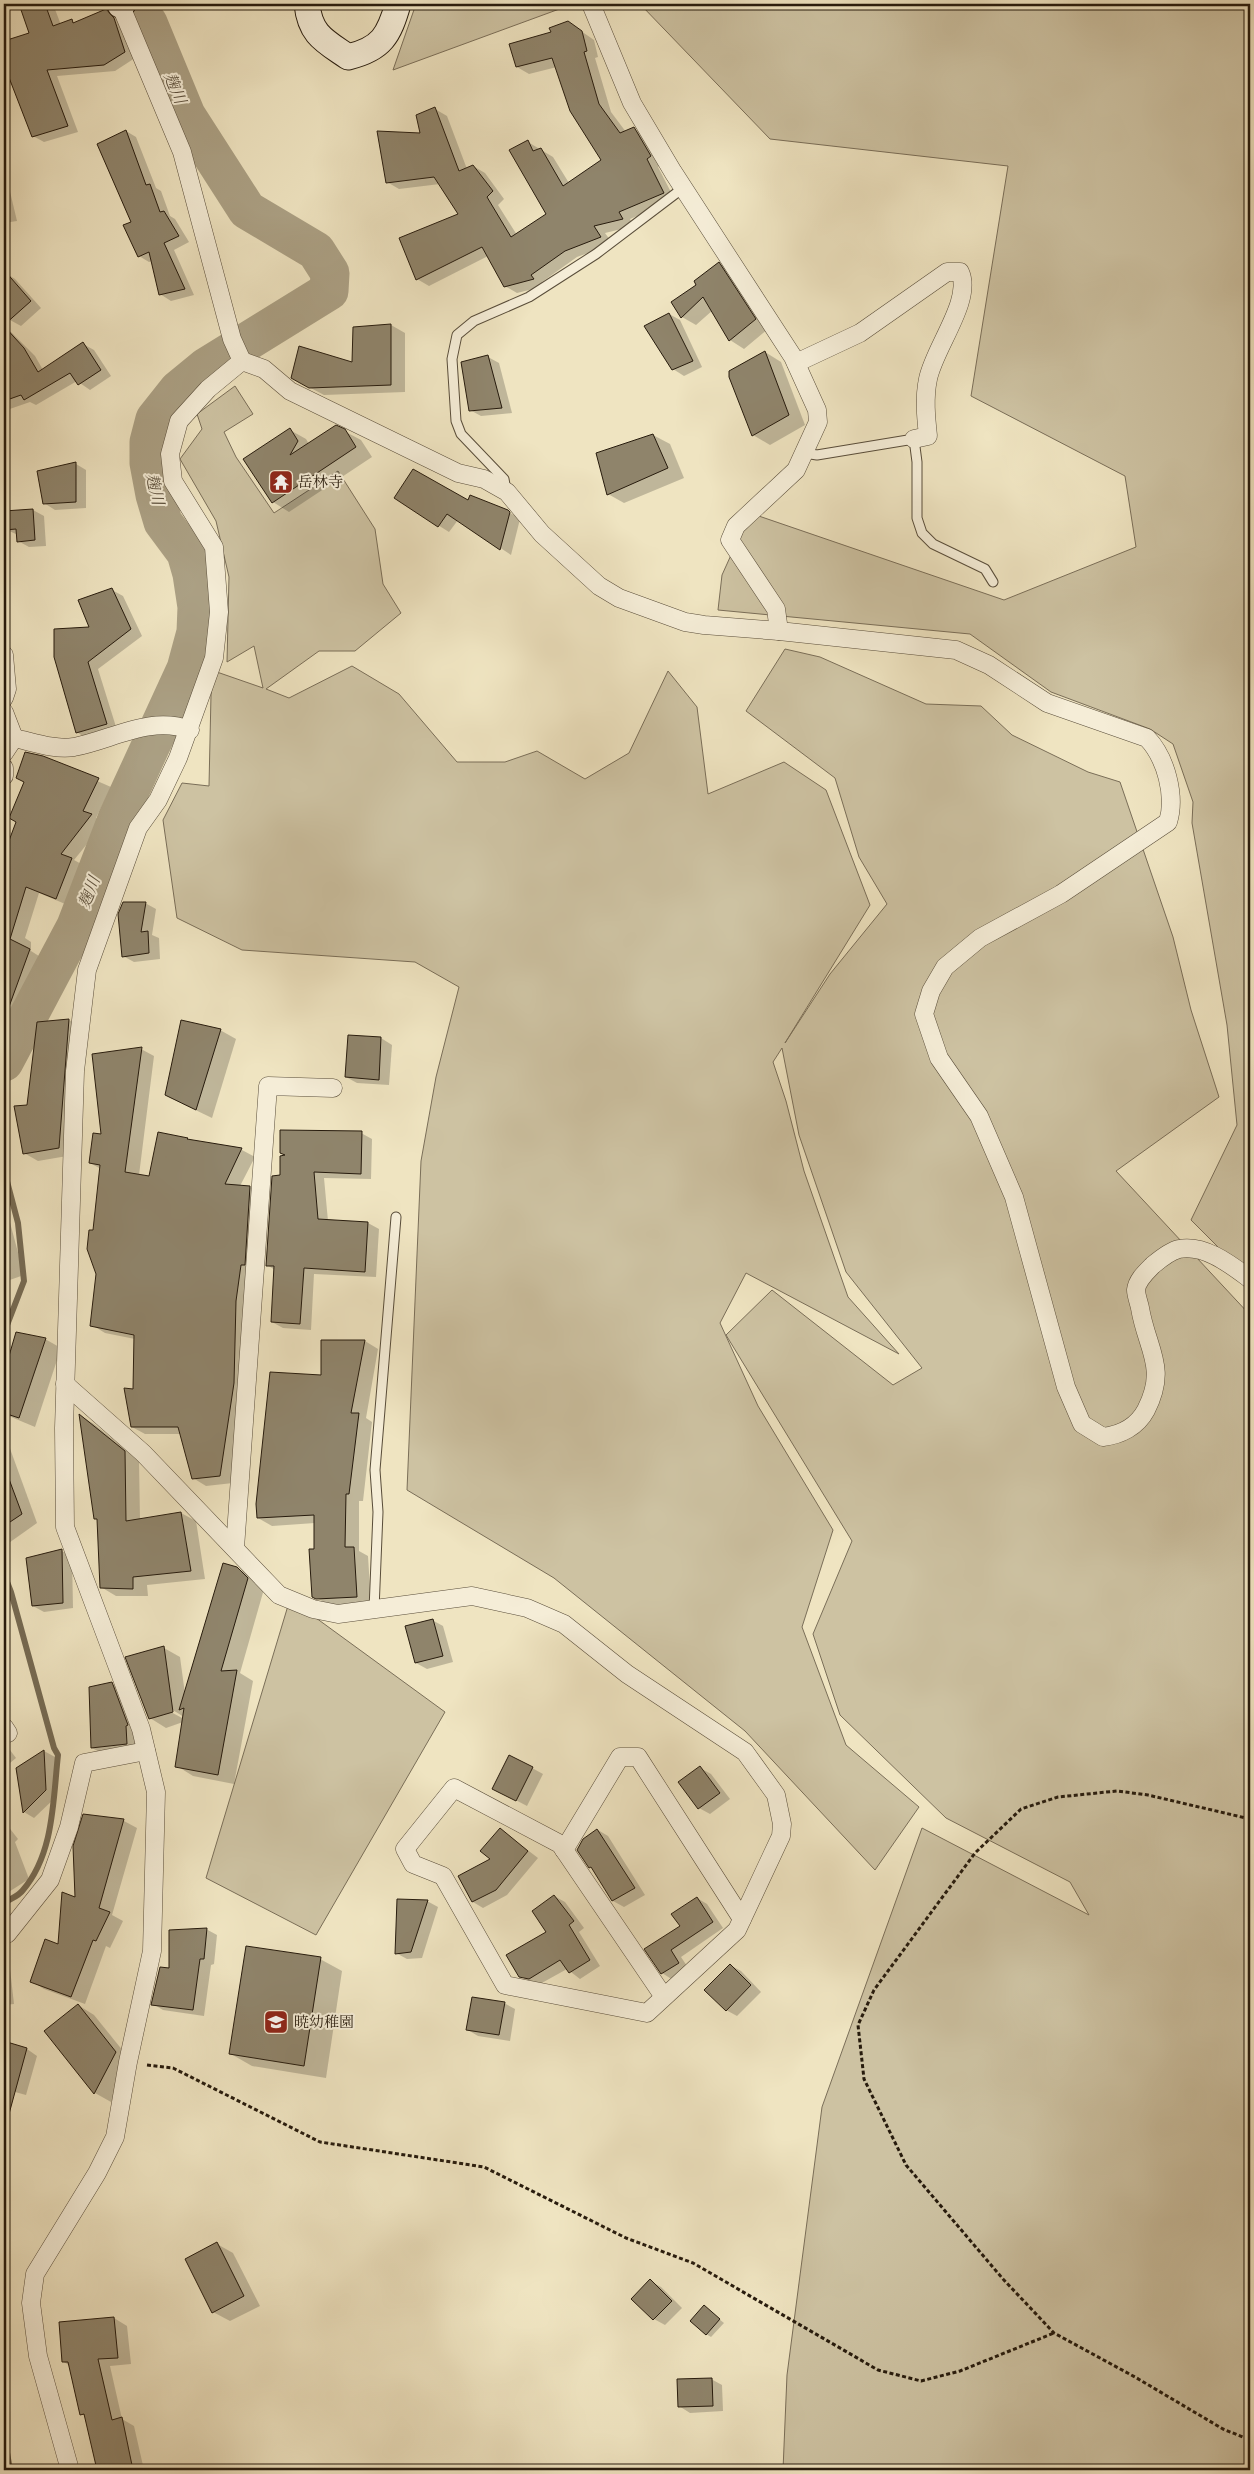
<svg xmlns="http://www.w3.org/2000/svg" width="1254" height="2474" font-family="'IM FELL Great Primer','Noto Serif JP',serif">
<rect width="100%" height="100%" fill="#efe4c1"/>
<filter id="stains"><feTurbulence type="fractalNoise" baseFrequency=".004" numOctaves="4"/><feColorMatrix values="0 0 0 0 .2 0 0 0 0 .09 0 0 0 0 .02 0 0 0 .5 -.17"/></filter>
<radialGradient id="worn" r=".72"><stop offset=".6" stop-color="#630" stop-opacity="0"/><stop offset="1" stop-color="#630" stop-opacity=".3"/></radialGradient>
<!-- green -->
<g fill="#cdc2a2" stroke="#7a6e58">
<path d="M416 4H573L393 70Z"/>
<path d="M640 4H1250V1279L1191 1220 1237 1125 1227 1025 1192 823 1193 802 1173 744 1150 729 1051 692 970 634 718 610 722 575 750 513 1004 600 1136 547 1125 476 971 396 1008 166 770 139Z"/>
<path d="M235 386 253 414 224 432 236 457 274 513 338 471 375 529 383 584 401 613 355 651H319L266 689 289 698 352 666 399 694 457 762H505L537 751 585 779 629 753 668 671 697 707 708 794 784 762 826 790 870 905 785 1043 830 974 887 904 859 857 835 778 746 711 785 649 820 657 926 704 981 706 1012 735 1088 772 1120 782 1173 937 1191 1010 1219 1097 1116 1171 1250 1315V2470H783L787 2375 822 2107 922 1828 1089 1915 1070 1882 946 1818 840 1715 813 1634 852 1541 726 1335 772 1290 893 1385 922 1368 846 1272 799 1135 782 1048 773 1062 786 1101 804 1171 848 1297 899 1354 746 1273 720 1323 758 1406 833 1530 802 1627 846 1745 919 1807 875 1870 745 1731 554 1578 407 1490 421 1161 436 1077 459 987 415 962 242 950 177 918 163 820 182 783 209 786 211 695 214 671 263 688 254 646 227 662 229 577 216 521 180 459 202 429 197 414Z"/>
<path d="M290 1599 445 1712 316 1935 206 1878Z"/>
</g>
<!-- shadow -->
<g fill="#0003" fill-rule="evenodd">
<path d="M20 4H53L61 25 71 21 76 23 106 11 117 17 135 58 115 71 57 76 78 132 44 142 33 136 12 83 4 85V42L31 34Z"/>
<path d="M568 22 594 40 598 57 595 58 611 112 626 132 634 129 646 136 662 163 658 167 675 200 630 219 634 226 605 233 613 244 577 257 542 282 545 286 517 293 505 286 488 256 429 286 417 279 460 214 440 184 399 189 387 182 422 134 435 109 447 116 467 169 473 166 485 173 504 199 498 205 517 235 548 215 528 142 553 157 569 183 603 160 557 67 529 74 517 67Z"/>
<path d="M126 131 136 137 156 188 161 191 170 216 175 219 189 242 174 250 194 295 171 301 160 294 152 261 149 262 139 256 132 223Z"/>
<path d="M4 177 7 179 17 221 4 223Z"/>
<path d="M719 263 733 272 769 328 744 349 730 340 713 310 696 325 682 317 698 285Z"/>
<path d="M4 272 15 279 41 308 21 326 10 320 4 312Z"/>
<path d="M669 314 680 320 702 367 684 376 673 369Z"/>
<path d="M4 325 35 356 43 370 83 344 94 350 111 376 90 390 77 381 36 405 30 402 4 411V375L15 370 4 358Z"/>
<path d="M391 325 405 333V392L324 395 307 386 354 363V328Z"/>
<path d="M765 352 781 362 805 425 770 445 753 435 730 377Z"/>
<path d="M488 357 499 363 512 413 481 416 470 410Z"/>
<path d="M290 430 306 439 309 444 344 431 361 440 372 457 289 512 273 502Z"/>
<path d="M653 435 670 444 684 478 624 503 608 494Z"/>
<path d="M76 464 86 470V508L55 510 44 503Z"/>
<path d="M395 498 469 502 507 511 520 519 511 555 458 520 449 532Z"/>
<path d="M33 510 44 516 46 546 29 547 18 541V535L5 529Z"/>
<path d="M112 590 123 596 142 636 98 669 117 730 87 739 77 732 91 628Z"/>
<path d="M42 757 111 787 96 818 104 823 74 860 85 866 70 906 39 893 25 938 31 942V951L42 958 17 1026 13 1025 4 1041V894L21 824Z"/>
<path d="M145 903 156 909 152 935 159 938 160 959 134 962 123 956Z"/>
<path d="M69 1020 82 1028 73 1155 38 1161 24 1153 28 1106Z"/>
<path d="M220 1030 236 1039 212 1118 183 1104Z"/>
<path d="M349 1037 381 1038 392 1045 389 1085 357 1083 346 1077Z"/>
<path d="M141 1049 154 1056 139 1175 150 1177 187 1139 192 1142 242 1150 255 1157 240 1186 250 1187 263 1195 233 1483 206 1486 193 1478 181 1434H145L132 1427 135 1339 105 1333 92 1325 97 1274 94 1232 101 1169 90 1163Z"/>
<path d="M361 1133 372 1139 371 1179 324 1178 328 1221 368 1223 379 1229 376 1277 314 1274 311 1330 283 1328 272 1322 275 1270 267 1265 281 1176 289 1156Z"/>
<path d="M4 1212 8 1215 24 1275 4 1282Z"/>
<path d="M17 1334 45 1339 61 1348 35 1427 4 1414V1377Z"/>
<path d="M365 1341 378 1349 366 1418 372 1422 363 1501H359V1551L368 1556 371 1604 331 1606 313 1596 315 1523 272 1526 258 1518 322 1376Z"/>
<path d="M81 1416 94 1424 139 1461 140 1520 181 1513 196 1521 205 1579 147 1585 148 1596H116L101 1587 98 1520Z"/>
<path d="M4 1441 8 1443 37 1523 6 1545 4 1544Z"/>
<path d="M62 1551 72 1557 73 1608 44 1612 33 1606Z"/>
<path d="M237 1568 254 1578 264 1589 240 1673 253 1681 234 1784 193 1776 177 1766 183 1722 166 1728 150 1718 164 1648 180 1657 185 1694ZM168 1707 184 1717V1719L167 1710Z"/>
<path d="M432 1620 443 1626 453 1662 427 1669 416 1663Z"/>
<path d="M112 1684 128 1693 143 1753 109 1757 92 1748Z"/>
<path d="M4 1742 16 1758 4 1768Z"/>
<path d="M44 1751 55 1757 57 1796 34 1818 24 1812 17 1769Z"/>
<path d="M532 1768 543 1774 527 1806 504 1794Z"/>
<path d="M700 1768 711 1774 730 1799 710 1814 699 1808Z"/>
<path d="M84 1815 124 1821 137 1828 112 1915 123 1921 110 1948 106 1946 85 2004 44 1989 31 1981 59 1946 76 1899Z"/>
<path d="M4 1821 18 1839 15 1842 29 1879 4 1895Z"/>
<path d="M500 1829 538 1858 507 1895 483 1908 473 1902 492 1859Z"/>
<path d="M598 1830 608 1836 645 1895 624 1907 613 1901 594 1869 578 1850Z"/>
<path d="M554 1896 565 1902 584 1928 579 1932 600 1966 580 1979 567 1969 540 1984 531 1982 520 1976 548 1932Z"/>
<path d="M697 1898 707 1904 723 1928 681 1957 689 1969 673 1980 662 1973 646 1949 681 1927Z"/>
<path d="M427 1901 438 1907 422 1958 407 1959 396 1953Z"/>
<path d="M206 1929 217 1935 214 1964 211 1965 204 2016 163 2010 153 2004 170 1969Z"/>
<path d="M4 1957 9 1960 14 2004 4 2005Z"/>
<path d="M320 1959 342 1971 326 2078 252 2066 231 2054Z"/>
<path d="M730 1965 741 1971 761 1992 737 2016 726 2010Z"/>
<path d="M504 2003 515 2009 510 2041 478 2036 468 2030Z"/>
<path d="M78 2005 94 2015 132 2062 111 2102 95 2093 46 2032Z"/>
<path d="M4 2043 27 2049 37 2056 26 2095 4 2089Z"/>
<path d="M217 2244 233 2253 260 2306 230 2321 213 2312Z"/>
<path d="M650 2281 661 2287 682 2308 665 2325 654 2319 633 2298Z"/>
<path d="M704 2307 724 2323 711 2337 706 2334Z"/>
<path d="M114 2318 127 2326 131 2364 110 2366 122 2419 134 2426 144 2470H98L86 2416 81 2414 70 2366 64 2362 60 2323Z"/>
<path d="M711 2379 722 2385 723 2411 690 2413 679 2406Z"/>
</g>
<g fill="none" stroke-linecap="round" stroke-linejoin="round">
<!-- stream -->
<g stroke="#766b54" stroke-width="6">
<path d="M4 1170 18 1223 24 1281 4 1333"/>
<path d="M4 1574 11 1592 54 1748 58 1755C53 1800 54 1854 23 1890 19 1896 10 1899 4 1903"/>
<path d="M4 2435 10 2470"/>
</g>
<!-- river -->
<path stroke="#aba084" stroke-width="39" d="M4 1062 76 926 117 819 186 669 196 632 197 607 192 574 186 553 163 522 155 495 149 463V442L155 419 178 390 206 367 329 291 330 273 316 251 247 210 186 115 148 23"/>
</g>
<!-- building -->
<g fill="#8f846b" stroke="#271b0d">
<path d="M19 4H45L53 26 72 19 73 23 106 9 114 18 125 52 104 65 47 70 68 126 32 137 8 75 4 76V41L29 33Z"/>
<path d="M568 21 582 31 587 51 584 52 599 104 620 133 634 127 651 156 647 159 664 193 619 212 623 219 594 226 601 237 565 251 531 275 534 279 504 287 482 247 416 280 399 238 458 214 434 177 386 183 377 131 420 133 416 115 435 107 459 171 473 165 493 191 487 197 511 237 546 214 509 150 528 140 533 151 541 148 563 186 601 160 570 111 552 58 516 67 509 44 551 32 549 28Z"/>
<path d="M126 130 146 185 150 184 160 212 164 211 179 236 164 243 185 289 159 295 149 252 138 257 123 225 131 222 97 144Z"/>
<path d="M719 262 756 319 729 341 703 297 681 318 671 302 696 285 694 281Z"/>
<path d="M4 270 31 301 4 325Z"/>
<path d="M669 313 693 361 672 370 644 326Z"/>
<path d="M391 324V385L309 388 291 378 299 346 352 362 353 327Z"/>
<path d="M4 326 24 348 38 372 83 342 101 370 78 385 70 373 24 400 21 395 4 401Z"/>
<path d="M765 351 789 415 752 436 729 377V371Z"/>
<path d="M488 355 502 408 469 411 461 362Z"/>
<path d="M336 425 345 429 356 447 272 503 243 459 290 428 298 441 290 455Z"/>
<path d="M653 434 668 468 607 495 596 453Z"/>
<path d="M76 462V502L43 504 37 471Z"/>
<path d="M413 469 468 500 470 495 508 510 510 512 500 550 447 514 438 527 394 498Z"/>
<path d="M33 509 35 540 17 542 16 529 4 530V511Z"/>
<path d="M112 588 131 629 88 662 107 724 76 733 54 657V629L89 627 78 600Z"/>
<path d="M25 752 43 756 99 778 83 811 92 814 61 854 72 858 56 899 26 887 10 939 30 949 6 1015H4V854L16 822 9 818 24 782 16 778Z"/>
<path d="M123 902H146L141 932 148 931 149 953 122 957 118 914Z"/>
<path d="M69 1019 59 1148 23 1154 14 1106 27 1105 37 1022Z"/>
<path d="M181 1020 221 1029 196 1110 165 1095Z"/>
<path d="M348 1035 381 1037 379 1080 345 1077Z"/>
<path d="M142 1047 125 1172 149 1176 158 1132 188 1138 187 1139 242 1148 225 1184 250 1186 245 1265H241L236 1301 234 1383 220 1476 192 1479 178 1427H131L124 1388 133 1389 134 1335 90 1326 96 1274 87 1249 89 1230H93L100 1165 89 1163 93 1133 101 1134 92 1054Z"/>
<path d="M280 1130 362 1131 361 1174 314 1172 318 1219 368 1222 365 1272 304 1268 300 1324 271 1322 274 1266H266L272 1176 280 1175V1156L285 1155 280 1153Z"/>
<path d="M16 1332 46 1338 19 1418 4 1413V1373Z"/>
<path d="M321 1340H365L351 1413H359L349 1494H346L345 1547H354L357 1597 316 1599 312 1597 309 1549H314V1515L257 1518 256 1504 270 1372 321 1375Z"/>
<path d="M79 1414 125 1451 126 1521 181 1512 191 1571 133 1577V1589L100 1588 97 1519H94Z"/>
<path d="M4 1471H6L22 1514 4 1526Z"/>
<path d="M62 1549 63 1603 32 1606 26 1558Z"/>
<path d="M223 1563 237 1567 248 1578 221 1671 237 1670 218 1775 175 1767 184 1708 179 1710Z"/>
<path d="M433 1619 443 1656 415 1663 405 1626Z"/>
<path d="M164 1646 173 1712 149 1719 125 1657Z"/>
<path d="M112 1682 128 1725 126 1726 127 1744 91 1748 89 1687Z"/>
<path d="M44 1750 46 1790 23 1813 16 1768Z"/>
<path d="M509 1755 533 1767 516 1801 492 1789Z"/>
<path d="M700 1766 720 1793 698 1809 678 1782Z"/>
<path d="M83 1814 124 1819 99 1908 110 1912 96 1941 93 1940 71 1997 30 1982 45 1939 58 1944 62 1892 75 1897 73 1846Z"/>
<path d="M500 1828 528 1851 496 1890 472 1902 458 1876 490 1859 480 1851Z"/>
<path d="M597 1829 635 1888 612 1901 591 1867 589 1868 577 1850 583 1839Z"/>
<path d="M554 1895 574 1921 569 1925 590 1960 569 1973 560 1960 529 1979 519 1977 506 1955 546 1932 532 1911Z"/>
<path d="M697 1897 713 1922 671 1950 679 1963 661 1974 644 1949 680 1926 671 1914Z"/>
<path d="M397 1899 428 1900 411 1952 395 1954Z"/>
<path d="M207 1928 204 1959H200L193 2010 151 2005 160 1967 169 1968V1930Z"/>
<path d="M246 1946 321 1957 304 2066 229 2054Z"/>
<path d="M730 1964 751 1985 726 2011 704 1990Z"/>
<path d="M472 1997 505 2002 499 2035 466 2030Z"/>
<path d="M78 2004 116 2052 94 2094 44 2031Z"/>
<path d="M7 2042 27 2048 9 2114H4V2051Z"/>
<path d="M217 2242 244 2296 212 2313 185 2259Z"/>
<path d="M650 2279 672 2301 653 2320 631 2299Z"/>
<path d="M704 2305 720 2319 706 2335 690 2321Z"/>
<path d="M114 2317 118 2358 98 2359 112 2420 122 2417 133 2470H97L84 2414 80 2415 68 2362H62L59 2322Z"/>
<path d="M712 2378 713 2406 678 2407 677 2379Z"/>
</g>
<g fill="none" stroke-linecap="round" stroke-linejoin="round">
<defs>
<g id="lane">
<path d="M804 453 817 455 914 439 917 462V518L922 533 933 544 985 569 993 582"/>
<path d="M506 490 504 479 461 434 456 421 452 359 457 335 474 321 529 297 596 254 683 188"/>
<path d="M374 1610 378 1512 375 1470 396 1217"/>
</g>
<g id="street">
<path d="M120 4 182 152 232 339 242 361"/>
<path d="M591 4 632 103 673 172 793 357 817 410 818 422 796 470 736 526 730 540 776 609 779 631"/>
<path d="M242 361 264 369 290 391 458 473 484 479 507 492 542 534 599 586 619 598 685 622 704 625 779 631 956 650 989 665 1047 703 1147 738C1166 758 1176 796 1168 822L1061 894 980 938 945 967 931 991 924 1014 939 1058 979 1116 1014 1197 1066 1387 1082 1424 1103 1437C1120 1435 1137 1427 1146 1410 1168 1367 1147 1350 1140 1308 1139 1303 1136 1295 1136 1290 1137 1280 1146 1272 1153 1265 1159 1260 1170 1251 1179 1249 1205 1244 1231 1265 1250 1279"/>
<path d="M796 363 860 333 947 272H960C973 300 934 348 928 379 924 398 926 417 928 436L914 439"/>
<path d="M4 655 7 689 4 698"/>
<path d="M4 712 14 738"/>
<path d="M14 738C33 742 54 750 74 747 112 740 150 715 190 730"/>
<path d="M4 753 14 738"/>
<path d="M4 768V776"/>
<path d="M65 1384 143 1453 279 1595 313 1609 338 1614 472 1596 527 1608 564 1624 627 1674 745 1752 776 1795 782 1824 781 1836 737 1930 647 2013 505 1985 443 1876 413 1864 405 1849 454 1788 560 1844 664 1997"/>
<path d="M235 1548 268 1086 333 1088"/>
<path d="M4 1727 8 1733"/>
<path d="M564 1850 620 1757H638L742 1919"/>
<path d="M7 1934 50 1880 69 1827 84 1763 146 1751"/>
<path d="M70 2470 38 2356 31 2303 35 2274 97 2173 115 2137 128 2062 152 1951 156 1792 141 1729 65 1527 64 1428 75 1071 87 970 138 828 158 800 178 758 214 658 219 612 214 547 173 481 170 454 179 421 208 389 242 361"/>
</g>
<g id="secondary">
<path d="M307 4C310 35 325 41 348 57 382 49 389 35 398 4"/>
<path d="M120 5 123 4"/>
</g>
</defs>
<!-- lane casing -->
<use href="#lane" stroke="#594d3a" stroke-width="11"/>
<!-- street casing -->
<use href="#street" stroke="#594d3a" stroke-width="19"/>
<!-- secondary casing -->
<use href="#secondary" stroke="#271b0d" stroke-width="27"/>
<!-- path -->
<g stroke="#271b0d" stroke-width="3" stroke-dasharray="4 2.5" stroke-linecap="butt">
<path d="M1250 1819 1148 1795 1117 1791 1058 1797 1021 1809 975 1853 874 1990 858 2025 864 2079 906 2165 1003 2279 1054 2333 1135 2377 1223 2429 1250 2440"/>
<path d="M147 2065 173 2068 320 2142 484 2167 626 2238 693 2263 878 2370 921 2381 960 2371 1054 2333"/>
</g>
<!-- lane -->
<use href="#lane" stroke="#f5edd7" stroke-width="9"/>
<!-- street -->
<use href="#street" stroke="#f5edd7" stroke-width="18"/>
<!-- secondary -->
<use href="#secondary" stroke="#f5edd7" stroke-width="25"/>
</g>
<!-- icons -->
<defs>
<symbol id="temple-square" viewBox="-11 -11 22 22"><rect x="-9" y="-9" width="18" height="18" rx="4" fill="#8f2418" stroke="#f5edd7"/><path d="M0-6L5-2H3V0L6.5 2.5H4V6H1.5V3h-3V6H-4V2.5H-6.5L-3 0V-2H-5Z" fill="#fff"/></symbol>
<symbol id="school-square" viewBox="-11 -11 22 22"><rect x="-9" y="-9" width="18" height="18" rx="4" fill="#8f2418" stroke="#f5edd7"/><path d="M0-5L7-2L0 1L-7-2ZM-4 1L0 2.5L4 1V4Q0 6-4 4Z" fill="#fff"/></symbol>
</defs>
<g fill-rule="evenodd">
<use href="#temple-square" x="267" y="468" width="28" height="28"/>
<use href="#school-square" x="262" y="2008" width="28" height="28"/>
</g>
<g text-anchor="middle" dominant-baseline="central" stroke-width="4" stroke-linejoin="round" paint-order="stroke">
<!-- poi labels -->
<g font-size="15" fill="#271b0d" stroke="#f5edd7" text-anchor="start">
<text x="298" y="482">岳林寺</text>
<text x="294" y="2022">暁幼稚園</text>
</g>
<!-- water labels -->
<g font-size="16" font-style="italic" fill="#5c503d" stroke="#f5edd7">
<text transform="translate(175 88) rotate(67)">麹川</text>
<text transform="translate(155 489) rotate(77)">麹川</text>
<text transform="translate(89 892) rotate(-69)">麹川</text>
</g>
</g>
<!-- margin -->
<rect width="1254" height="2474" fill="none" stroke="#efe4c1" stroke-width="20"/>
<rect x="5" y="5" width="1244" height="2464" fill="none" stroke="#271b0d" stroke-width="2.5"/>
<rect x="10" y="10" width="1234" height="2454" fill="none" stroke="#271b0d"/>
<rect width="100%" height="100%" filter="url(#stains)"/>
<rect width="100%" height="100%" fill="url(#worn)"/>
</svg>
